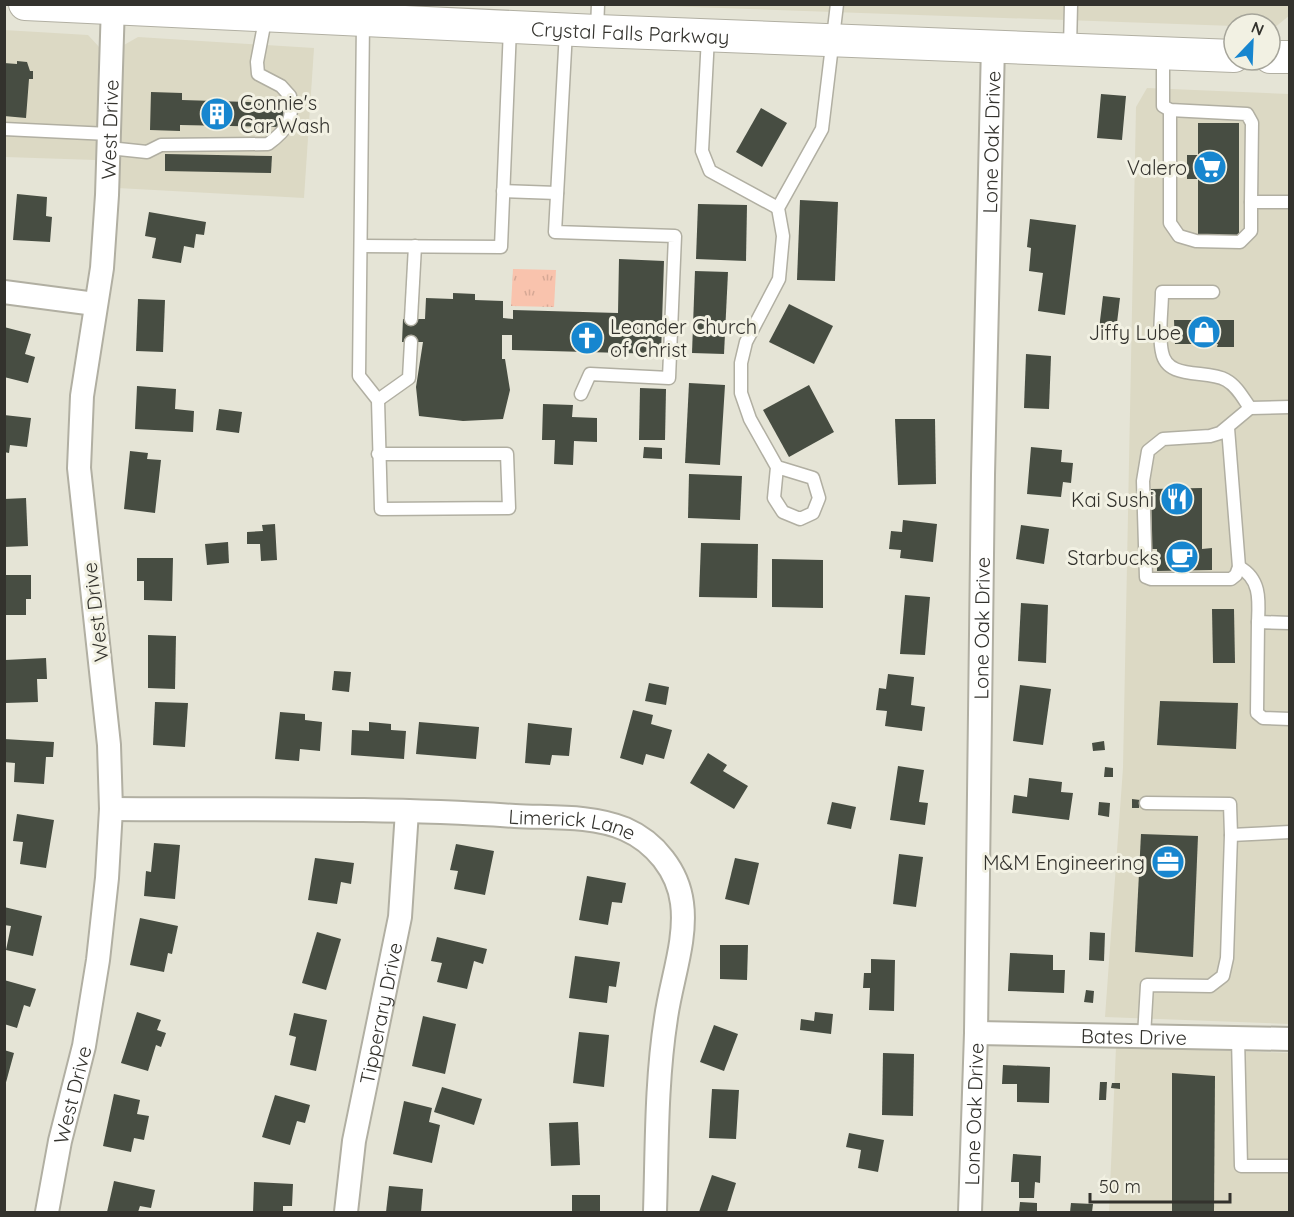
<svg xmlns="http://www.w3.org/2000/svg" width="1294" height="1217" font-family="Quicksand,sans-serif">
<defs>
<pattern id="grass-tufts" width="24" height="20" patternUnits="userSpaceOnUse" patternTransform="scale(1.5)"><rect width="24" height="20" fill="#f9c3ad"/><path d="M3 7l-1-3M5 7V3M7 7l1-3M15 17l-1-3M17 17v-4M19 17l1-3" fill="none" stroke="#d6a895"/></pattern>
</defs>
<rect width="100%" height="100%" fill="#e5e4d6"/>
<!-- built -->
<g fill="#dcd9c4">
<path d="M1289 4 1290 15 1274 28H1270V24H1234V26L637 5Z"/>
<path d="M4 30 88 35 100 48 96 160 5 157Z"/>
<path d="M138 37 314 48 304 198 117 188 124 45Z"/>
<path d="M1147 88 1289 94V1024L1105 1017 1123 768 1136 107Z"/>
<path d="M1116 1047 1289 1053V1212H1109Z"/>
</g>
<!-- grass -->
<path fill="url(#grass-tufts)" d="M513 269 556 270 554 307 511 306Z"/>
<!-- building -->
<g fill="#474d42">
<path d="M17 61 27 62 30 71H33V79H29L26 118 4 116V63L17 64Z"/>
<path d="M151 92 182 93V100L283 103V127L180 125V131L150 130Z"/>
<path d="M1101 94 1126 96 1122 140 1097 138Z"/>
<path d="M761 108 787 123 762 167 736 152Z"/>
<path d="M1198 123H1239V236H1198V179H1187V155H1198Z"/>
<path d="M165 154 272 156 271 173 165 171Z"/>
<path d="M17 194 47 197 46 216 52 217 50 242 13 240Z"/>
<path d="M800 200 838 202 835 281 797 280Z"/>
<path d="M698 204 747 205 746 261 696 259Z"/>
<path d="M149 212 206 222 204 235 196 234 194 248 184 246 181 263 152 258 156 238 145 236Z"/>
<path d="M1030 219 1076 225 1065 315 1038 311 1043 273 1029 271 1031 248 1027 247Z"/>
<path d="M619 259 664 261 661 354 512 350V335H502V359H505L510 390 503 419 463 421 419 416 416 387 423 342H402L403 319H425L426 298 453 299V293L475 294V300L503 301V318L513 319V310L618 313Z"/>
<path d="M695 271 728 272 724 354 692 353Z"/>
<path d="M1103 296 1120 298 1116 331 1099 329Z"/>
<path d="M138 299 165 300 163 352 136 351Z"/>
<path d="M789 304 833 326 814 364 769 342Z"/>
<path d="M1174 320H1234V347H1217L1218 344H1175Z"/>
<path d="M4 327 31 334 25 354 35 357 28 383 4 377Z"/>
<path d="M1026 354 1051 356 1049 409 1024 408Z"/>
<path d="M689 383 725 385 720 465 685 463Z"/>
<path d="M809 385 834 432 789 457 763 410Z"/>
<path d="M137 386 176 389 175 409 194 411 193 432 135 429Z"/>
<path d="M640 388 666 389 665 440H639Z"/>
<path d="M543 404 573 405 572 417 597 418V442L574 441 573 465 554 464 555 440H542Z"/>
<path d="M219 409 242 412 239 433 216 430Z"/>
<path d="M4 415 31 418 27 447 10 445 9 453 4 452Z"/>
<path d="M895 419H935L936 484 898 485Z"/>
<path d="M644 447 662 448V459L643 458Z"/>
<path d="M1031 447 1062 450 1061 462 1073 463 1071 483 1063 482 1061 497 1027 494Z"/>
<path d="M130 451 148 453 147 459 161 460 155 513 124 509Z"/>
<path d="M689 474 742 476 740 520 688 518Z"/>
<path d="M1202 488V549L1212 548V570L1157 571V549H1152L1151 489Z"/>
<path d="M26 498 28 546 4 547V499Z"/>
<path d="M903 520 937 524 933 562 900 558 901 550 889 549 891 531 902 532Z"/>
<path d="M275 524 277 560 261 561 260 544H247V532L263 531 262 525Z"/>
<path d="M1021 525 1049 529 1044 564 1016 559Z"/>
<path d="M228 542 229 563 207 565 205 544Z"/>
<path d="M701 543 758 544 757 598 699 597Z"/>
<path d="M137 558H173L172 601 144 600V581H137Z"/>
<path d="M772 559 823 560V608L772 607Z"/>
<path d="M4 575H31V599H26V615H4Z"/>
<path d="M905 595 930 597 925 655 900 654Z"/>
<path d="M1021 603 1048 605 1046 663 1018 661Z"/>
<path d="M1212 609H1234L1235 663H1213Z"/>
<path d="M148 635 176 636 175 689 148 688Z"/>
<path d="M46 658 47 679H37L38 702 5 703V660Z"/>
<path d="M334 671 351 672 349 692 332 690Z"/>
<path d="M888 674 914 677 911 705 925 707 922 731 885 726 887 711 876 710 879 688 886 689Z"/>
<path d="M649 683 669 687 666 705 645 701Z"/>
<path d="M1020 685 1051 689 1043 745 1013 741Z"/>
<path d="M1160 701 1238 703 1236 749 1157 745Z"/>
<path d="M155 702 188 703 185 747 153 745Z"/>
<path d="M633 710 653 715 651 724 672 730 664 759 646 754 643 765 620 758Z"/>
<path d="M280 712 305 714V720L322 722 320 751 300 749 299 761 275 759Z"/>
<path d="M369 722 391 724V730L406 731 404 759 351 755 352 730 369 731Z"/>
<path d="M419 722 479 727 476 759 416 754Z"/>
<path d="M528 723 572 728 569 756 552 755 550 765 525 763Z"/>
<path d="M4 739 54 742 53 757H46L44 784 14 782 15 763 4 762Z"/>
<path d="M1104 741 1105 750 1093 751 1092 743Z"/>
<path d="M708 753 727 765 723 771 748 786 734 809 690 783Z"/>
<path d="M898 766 924 770 919 802 928 803 925 825 890 820Z"/>
<path d="M1105 767 1113 768V777H1104Z"/>
<path d="M1029 778 1062 782 1061 792 1073 793 1069 820 1012 813 1014 795 1027 797Z"/>
<path d="M1132 799 1140 800 1139 808H1132Z"/>
<path d="M832 802 856 807 851 829 827 824Z"/>
<path d="M1099 802 1110 803 1109 817 1098 815Z"/>
<path d="M17 814 54 820 46 868 20 864 23 842 13 841Z"/>
<path d="M1141 834 1198 836 1193 957 1135 952Z"/>
<path d="M154 843 180 845 175 899 144 896 146 871 151 872Z"/>
<path d="M456 844 494 851 485 895 454 889 458 871 450 870Z"/>
<path d="M899 854 923 857 916 907 893 904Z"/>
<path d="M315 858 354 863 351 884 341 882 337 904 308 900Z"/>
<path d="M735 858 759 863 749 905 725 899Z"/>
<path d="M587 876 626 883 622 903 612 902 608 925 579 920Z"/>
<path d="M4 907 42 916 33 956 6 950 11 926 4 925Z"/>
<path d="M140 918 178 926 172 954 168 953 164 972 130 965Z"/>
<path d="M317 932 341 939 326 990 302 983Z"/>
<path d="M1090 932 1105 933 1104 961 1089 960Z"/>
<path d="M437 937 487 949 483 964 474 961 467 989 437 982 442 963 431 961Z"/>
<path d="M720 945H748L747 980 720 979Z"/>
<path d="M1010 953 1053 955V970H1065L1064 993 1008 991Z"/>
<path d="M575 956 620 962 616 987 609 986 607 1003 569 998Z"/>
<path d="M871 959 895 960 894 1011 869 1010 870 988H863L864 973H871Z"/>
<path d="M4 980 36 989 30 1007 24 1005 17 1028 4 1024Z"/>
<path d="M1086 990 1094 991 1093 1003 1084 1002Z"/>
<path d="M137 1012 161 1020 157 1030 166 1033 161 1047 156 1045 148 1071 121 1063Z"/>
<path d="M815 1012 833 1014 831 1034 800 1030 801 1019 814 1021Z"/>
<path d="M294 1013 327 1020 316 1071 290 1065 296 1037 289 1035Z"/>
<path d="M423 1016 456 1024 445 1074 412 1066Z"/>
<path d="M714 1025 738 1034 724 1071 700 1062Z"/>
<path d="M579 1032 609 1035 604 1087 573 1083Z"/>
<path d="M4 1050 14 1053 5 1086H4Z"/>
<path d="M883 1053 914 1054 913 1116 882 1115Z"/>
<path d="M1003 1065 1050 1067 1049 1103 1017 1102V1084H1002Z"/>
<path d="M1172 1073 1215 1076 1214 1212H1172Z"/>
<path d="M1100 1082H1107L1106 1100H1099Z"/>
<path d="M1112 1083H1120V1089L1111 1088Z"/>
<path d="M442 1087 482 1099 474 1125 434 1112Z"/>
<path d="M712 1089 739 1090 736 1139 709 1138Z"/>
<path d="M114 1094 140 1100 137 1114 149 1116 144 1140 134 1138 131 1152 103 1146Z"/>
<path d="M275 1095 310 1105 305 1123 297 1121 290 1145 262 1137Z"/>
<path d="M404 1101 432 1108 429 1122 440 1125 432 1163 393 1154Z"/>
<path d="M578 1122 580 1165 551 1166 549 1123Z"/>
<path d="M849 1133 884 1140 878 1172 858 1168 861 1150 846 1147Z"/>
<path d="M1013 1154 1041 1156 1040 1183 1035 1182 1034 1198H1019V1182H1011Z"/>
<path d="M712 1175 736 1183 727 1212H699Z"/>
<path d="M114 1181 155 1190 151 1208 140 1206 138 1212H107Z"/>
<path d="M254 1182 293 1184 292 1206H283V1212H253Z"/>
<path d="M389 1186 423 1189 421 1212H386Z"/>
<rect x="572" y="1195" width="28" height="17"/>
<path d="M1020 1202 1037 1203V1212H1019Z"/>
<path d="M1071 1203 1093 1204 1092 1212H1070Z"/>
</g>
<g fill="none" stroke-linecap="round" stroke-linejoin="round">
<defs>
<g id="lane">
<path d="M363 21 359 376 378 400 381 509 509 508 507 454H378"/>
<path d="M597 30 598 4"/>
<path d="M566 31 555 232 675 236 669 378 590 374 581 394"/>
<path d="M708 37 702 151 710 171 778 208"/>
<path d="M1070 48 1071 4"/>
<path d="M1163 54V106L1170 110 1247 114 1252 123 1251 202H1290"/>
<path d="M1170 110V223L1179 236 1196 241 1240 242 1251 231V202"/>
<path d="M4 129 109 134"/>
<path d="M109 148 147 152 161 145 268 144C287 130 294 120 290 96L281 86 258 74 257 62 266 15"/>
<path d="M503 191 557 193"/>
<path d="M362 246 501 247 510 28"/>
<path d="M1213 292H1162C1162 311 1158 334 1162 352 1167 381 1207 369 1226 380 1237 386 1243 398 1250 408"/>
<path d="M411 319 415 246"/>
<path d="M378 400 409 378 411 342"/>
<path d="M1228 428 1239 567 1236 575 1231 579H1151L1146 577 1143 481 1148 451 1163 439 1210 436 1220 433 1250 408 1290 407"/>
<path d="M777 467 813 478 819 498 813 513 800 519 783 512 774 498 777 467 750 419 741 393V363L746 342 779 279 783 236 778 208 822 129 837 4"/>
<path d="M1239 567C1261 579 1259 600 1258 622"/>
<path d="M1290 623 1258 622 1257 713 1263 718 1290 719"/>
<path d="M1231 835 1290 832"/>
<path d="M1144 1036 1147 985 1210 986 1223 976 1227 958 1231 835 1230 804 1146 803"/>
<path d="M1238 1038 1241 1166H1290"/>
</g>
<g id="street">
<path d="M4 292 95 304"/>
<path id="s1" d="M111 809C245 810 380 807 515 816 550 818 592 815 625 829 655 842 678 871 682 903 687 940 671 981 666 1018 656 1082 657 1148 655 1212"/>
<path id="s2" d="M976 1033 1290 1039"/>
<path id="s3" d="M47 1212 60 1141 84 1046 98 960 107 878 111 809 109 745 79 468 82 396 102 268 107 195 113 4"/>
<path id="s4" d="M346 1212 354 1141 400 917 407 811"/>
<path id="s5" d="M970 1212 976 1033 983 475 993 45"/>
</g>
<g id="secondary">
<path id="s6" d="M25 4 597 31 1234 56"/>
<path d="M1270 57H1290"/>
</g>
</defs>
<!-- lane casing -->
<use href="#lane" stroke="#b1afa2" stroke-width="15"/>
<!-- street casing -->
<use href="#street" stroke="#b1afa2" stroke-width="26"/>
<!-- secondary casing -->
<use href="#secondary" stroke="#b1afa2" stroke-width="34"/>
<!-- lane -->
<use href="#lane" stroke="#fff" stroke-width="12"/>
<!-- street -->
<use href="#street" stroke="#fff" stroke-width="22"/>
<!-- secondary -->
<use href="#secondary" stroke="#fff" stroke-width="32"/>
</g>
<!-- icons -->
<defs>
<symbol id="building-disc" viewBox="-11 -11 22 22"><circle r="9.5" fill="#1786cf" stroke="#f2f1e3"/><path d="M-4-6H4V6H1V3H-1V6H-4ZM-2.5-4.3h1.7v1.8h-1.7ZM.8-4.3h1.7v1.8H.8ZM-2.5-1h1.7V.8h-1.7ZM.8-1h1.7V.8H.8Z" fill="#fff"/></symbol>
<symbol id="supermarket-disc" viewBox="-11 -11 22 22"><circle r="9.5" fill="#1786cf" stroke="#f2f1e3"/><path d="M-6-5.5h2.5l.6 2H6L4.5 2H-2.5L-4.4-4H-6ZM-1.5 3.2a1.3 1.3 0 1 0 .1 0ZM3 3.2a1.3 1.3 0 1 0 .1 0Z" fill="#fff"/></symbol>
<symbol id="shop-disc" viewBox="-11 -11 22 22"><circle r="9.5" fill="#1786cf" stroke="#f2f1e3"/><path d="M-5-2.5h2.3a2.7 3.5 0 0 1 5.4 0H5L5.5 6h-11ZM-1.5-2.5h3a1.5 2.3 0 0 0-3 0Z" fill="#fff"/></symbol>
<symbol id="church-disc" viewBox="-11 -11 22 22"><circle r="9.5" fill="#1786cf" stroke="#f2f1e3"/><path d="M-1.2-6h2.4v3.5h3.3v2.4h-3.3V6h-2.4V-.1h-3.3v-2.4h3.3Z" fill="#fff"/></symbol>
<symbol id="restaurant-disc" viewBox="-11 -11 22 22"><circle r="9.5" fill="#1786cf" stroke="#f2f1e3"/><path d="M-5-6h1v4h1v-4h1v4h1v-4h1v5L-1.5 .5V6h-2V.5L-5-1ZM5-6V6H3V1.5H1.5Q1.5-4 5-6Z" fill="#fff"/></symbol>
<symbol id="cafe-disc" viewBox="-11 -11 22 22"><circle r="9.5" fill="#1786cf" stroke="#f2f1e3"/><path d="M-5.5-4.5H6V0H3Q3 3.5 0 3.5H-2.5Q-5.5 3.5-5.5 0ZM3-3.2v2h1.7v-2ZM-6 4.5H4V6H-6Z" fill="#fff"/></symbol>
<symbol id="office-disc" viewBox="-11 -11 22 22"><circle r="9.5" fill="#1786cf" stroke="#f2f1e3"/><path d="M-6-3h4V-5.5h4V-3h4V5H-6ZM-1-4.5V-3h2v-1.5ZM-6 0V1H6V0Z" fill="#fff"/></symbol>
</defs>
<g fill-rule="evenodd">
<use href="#building-disc" x="198" y="95" width="38" height="38"/>
<use href="#supermarket-disc" x="1191" y="148" width="38" height="38"/>
<use href="#shop-disc" x="1185" y="313" width="38" height="38"/>
<use href="#church-disc" x="568" y="319" width="38" height="38"/>
<use href="#restaurant-disc" x="1158" y="480" width="38" height="38"/>
<use href="#cafe-disc" x="1163" y="538" width="38" height="38"/>
<use href="#office-disc" x="1149" y="843" width="38" height="38"/>
</g>
<g text-anchor="middle" dominant-baseline="central" stroke-width="6" stroke-linejoin="round" paint-order="stroke">
<!-- street labels -->
<g font-size="20" fill="#33322d" stroke="#f2f1e3">
<text stroke="none"><textPath href="#s6" startOffset="606">Crystal Falls Parkway</textPath></text>
<text stroke="none"><textPath href="#s3" startOffset="1092">West Drive</textPath></text>
<text stroke="none"><textPath href="#s5" startOffset="1070">Lone Oak Drive</textPath></text>
<text transform="translate(95 612) rotate(-97)">West Drive</text>
<text stroke="none"><textPath href="#s5" startOffset="584">Lone Oak Drive</textPath></text>
<text stroke="none"><textPath href="#s1" startOffset="462">Limerick Lane</textPath></text>
<text stroke="none"><textPath href="#s4" startOffset="202">Tipperary Drive</textPath></text>
<text stroke="none"><textPath href="#s2" startOffset="158">Bates Drive</textPath></text>
<text stroke="none"><textPath href="#s3" startOffset="120">West Drive</textPath></text>
<text stroke="none"><textPath href="#s5" startOffset="98">Lone Oak Drive</textPath></text>
</g>
<!-- poi labels -->
<g font-size="20" fill="#33322d" stroke="#f2f1e3" text-anchor="end">
<text x="240" y="102" text-anchor="start">Connie's<tspan x="240" dy="23">Car Wash</tspan></text>
<text x="1187" y="167">Valero</text>
<text x="610" y="326" text-anchor="start">Leander Church<tspan x="610" dy="23">of Christ</tspan></text>
<text x="1181" y="332">Jiffy Lube</text>
<text x="1154" y="499">Kai Sushi</text>
<text x="1159" y="557">Starbucks</text>
<text x="1145" y="862">M&amp;M Engineering</text>
</g>
</g>
<!-- border -->
<rect width="1294" height="1217" fill="none" stroke="#33322d" stroke-width="12"/>
<!-- north arrow -->
<g transform="translate(1252 42) rotate(23)"><circle r="28" fill="#f2f1e3" stroke="#a6a59a" stroke-width="1.5"/>
<path d="M0-4.5L10 22L0 15L-10 22Z" fill="#1786cf"/>
<text y="-9" font-size="16" font-weight="bold" text-anchor="middle" fill="#33322d">N</text>
</g>
<!-- scale -->
<path d="M1090 1193v9h140v-9" fill="none" stroke="#33322d" stroke-width="3"/>
<text x="1099" y="1193" font-size="18" fill="#33322d" stroke="#f2f1e3" stroke-width="4.5" paint-order="stroke">50 m</text>
</svg>
